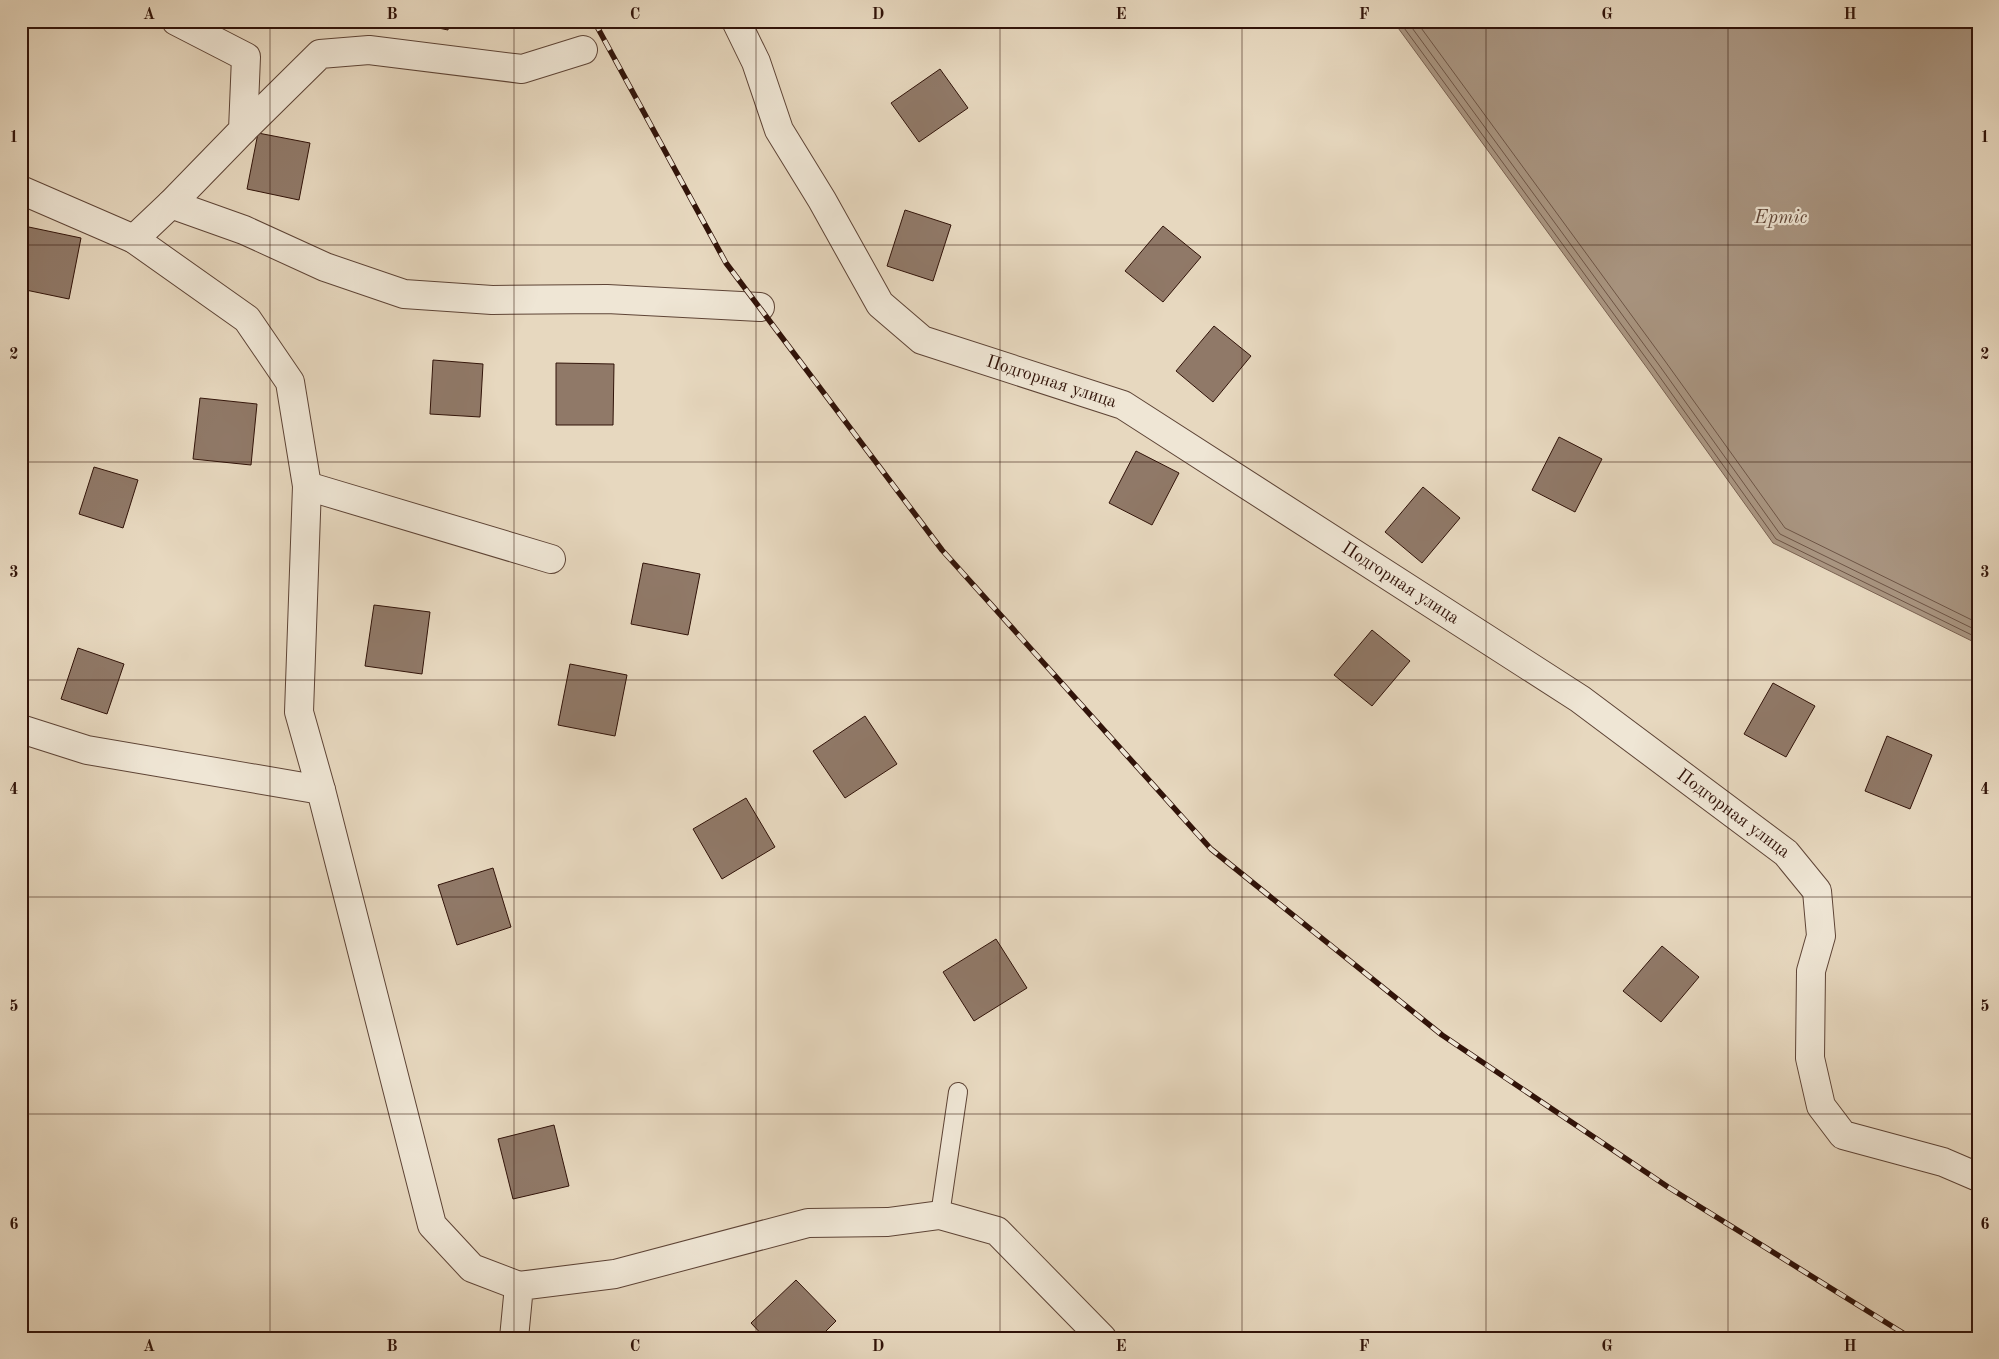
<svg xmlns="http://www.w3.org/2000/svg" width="1999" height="1359" font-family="'Old Standard TT',serif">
<rect width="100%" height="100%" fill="#e7d8bf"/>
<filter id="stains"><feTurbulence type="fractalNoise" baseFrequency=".004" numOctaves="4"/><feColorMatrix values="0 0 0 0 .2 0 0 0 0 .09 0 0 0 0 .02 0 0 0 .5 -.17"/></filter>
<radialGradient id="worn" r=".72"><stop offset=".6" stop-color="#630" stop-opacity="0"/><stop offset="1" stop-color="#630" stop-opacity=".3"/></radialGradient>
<!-- water -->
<path fill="#a99581" stroke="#796151" d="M1393 21H1978V644L1773 543 1650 372Z"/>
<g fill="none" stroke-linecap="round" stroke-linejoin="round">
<!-- shore -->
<g stroke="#6d5445" stroke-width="1">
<path d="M1399 21 1654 369 1776 539 1978 638"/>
<path d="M1407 21 1659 365 1780 534 1978 631"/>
<path d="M1416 21 1665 361 1785 528 1978 623"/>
</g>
</g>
<!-- building -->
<g fill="#907968" stroke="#311309">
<path d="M405 21H449L448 30Z"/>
<path d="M940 69 968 108 919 142 891 103Z"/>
<path d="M258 133 310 143 299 200 247 189Z"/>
<path d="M905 210 951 225 933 281 887 266Z"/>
<path d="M24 226 81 238 69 299 21 289V240Z"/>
<path d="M1163 226 1201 257 1163 302 1125 271Z"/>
<path d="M1214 326 1251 356 1213 402 1176 371Z"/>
<path d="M433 360 483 364 480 417 430 414Z"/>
<path d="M556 363 614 364 613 425H556Z"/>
<path d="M200 398 257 404 251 465 193 459Z"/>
<path d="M1559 437 1602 459 1575 512 1532 490Z"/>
<path d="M1136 451 1179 473 1152 525 1109 503Z"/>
<path d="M94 467 138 480 123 528 79 514Z"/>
<path d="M1423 487 1460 518 1422 563 1385 532Z"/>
<path d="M643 563 700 574 688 635 631 624Z"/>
<path d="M374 605 430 612 422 674 365 666Z"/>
<path d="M1372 630 1410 661 1372 706 1334 675Z"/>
<path d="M78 648 124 664 107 714 61 699Z"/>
<path d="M570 664 627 675 615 736 558 725Z"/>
<path d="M1773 683 1815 706 1786 757 1744 734Z"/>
<path d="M865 716 897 764 845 798 813 751Z"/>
<path d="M1887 736 1932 755 1910 809 1865 791Z"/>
<path d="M746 798 775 847 722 879 693 829Z"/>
<path d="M493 868 511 927 457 945 438 885Z"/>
<path d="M996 939 1027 988 974 1021 943 972Z"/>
<path d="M1662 946 1699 977 1661 1022 1623 991Z"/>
<path d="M554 1125 569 1186 513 1199 498 1139Z"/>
<path d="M796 1280 836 1321 819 1338H765L751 1323Z"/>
</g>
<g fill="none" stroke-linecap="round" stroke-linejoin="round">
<defs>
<path id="service" d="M940 1215 958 1092"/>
<g id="minor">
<path id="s1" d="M736 21 756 62 779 130 822 200 880 304 922 340 1123 405 1580 699 1786 853 1817 891 1821 936 1811 971 1810 1058 1821 1106 1843 1135 1943 1162 1978 1177"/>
<path d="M243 130 320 54 369 50 522 69 583 50"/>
<path d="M171 204 244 230 325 267 404 294 492 300 607 299 760 307"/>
<path d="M134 239 171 204 243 130 246 57 176 21"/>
<path d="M307 486 551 559"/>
<path d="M21 729 87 750 321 790"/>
<path d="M514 1338 519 1286 615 1274 808 1223 888 1222 940 1215 997 1231 1102 1338"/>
</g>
<path id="tertiary" d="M21 190 134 239 247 319 290 382 307 486 299 712 321 790 432 1225 472 1268 519 1286"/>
</defs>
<!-- service casing -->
<use href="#service" stroke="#5e4436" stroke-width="20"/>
<!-- minor casing -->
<use href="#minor" stroke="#5e4436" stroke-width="30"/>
<!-- tertiary casing -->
<use href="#tertiary" stroke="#5e4436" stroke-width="30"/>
<!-- service -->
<use href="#service" stroke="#efe6d5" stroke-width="18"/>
<!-- minor -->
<use href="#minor" stroke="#efe6d5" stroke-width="28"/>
<!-- tertiary -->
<use href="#tertiary" stroke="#efe6d5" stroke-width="28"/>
<defs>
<path id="rail" d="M594 21 726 263 942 550 1211 849 1442 1035 1668 1187 1911 1338"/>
</defs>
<!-- rail casing -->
<use href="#rail" stroke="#311309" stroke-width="5.5"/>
<!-- rail -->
<use href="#rail" stroke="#efe6d5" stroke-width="4" stroke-dasharray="11" stroke-linecap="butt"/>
</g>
<!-- grid -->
<path fill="none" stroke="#311309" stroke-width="1" stroke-opacity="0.55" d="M270 21V1338M514 21V1338M756 21V1338M1000 21V1338M1242 21V1338M1486 21V1338M1728 21V1338M21 245H1978M21 462H1978M21 680H1978M21 897H1978M21 1114H1978"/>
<g text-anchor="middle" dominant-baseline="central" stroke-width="4.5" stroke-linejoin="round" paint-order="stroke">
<!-- street labels -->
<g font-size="18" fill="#311309" stroke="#efe6d5">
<text stroke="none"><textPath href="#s1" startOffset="510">Подгорная улица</textPath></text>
<text stroke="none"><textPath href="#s1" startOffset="915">Подгорная улица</textPath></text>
<text stroke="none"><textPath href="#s1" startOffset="1320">Подгорная улица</textPath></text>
</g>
<!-- water labels -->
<g font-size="19" font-style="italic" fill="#614739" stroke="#efe6d5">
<text x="1781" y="218">Ертіс</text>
</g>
</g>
<!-- margin -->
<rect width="1999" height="1359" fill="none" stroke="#e7d8bf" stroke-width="55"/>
<rect x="28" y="28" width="1944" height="1304" fill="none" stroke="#311309" stroke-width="2"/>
<g font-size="16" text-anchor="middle" font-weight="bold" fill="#311309">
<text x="149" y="19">A</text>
<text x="392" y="19">B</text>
<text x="635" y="19">C</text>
<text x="878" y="19">D</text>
<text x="1121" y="19">E</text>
<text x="1364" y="19">F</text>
<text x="1607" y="19">G</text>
<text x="1850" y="19">H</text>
<text x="14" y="142">1</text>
<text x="1985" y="142">1</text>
<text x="14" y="359">2</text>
<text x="1985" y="359">2</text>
<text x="14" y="577">3</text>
<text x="1985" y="577">3</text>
<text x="14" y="794">4</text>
<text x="1985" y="794">4</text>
<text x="14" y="1011">5</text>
<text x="1985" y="1011">5</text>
<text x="14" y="1229">6</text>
<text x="1985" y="1229">6</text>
<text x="149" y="1351">A</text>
<text x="392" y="1351">B</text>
<text x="635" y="1351">C</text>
<text x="878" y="1351">D</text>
<text x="1121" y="1351">E</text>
<text x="1364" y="1351">F</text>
<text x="1607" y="1351">G</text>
<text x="1850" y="1351">H</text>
</g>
<rect width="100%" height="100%" filter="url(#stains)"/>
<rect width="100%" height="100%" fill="url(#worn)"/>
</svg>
